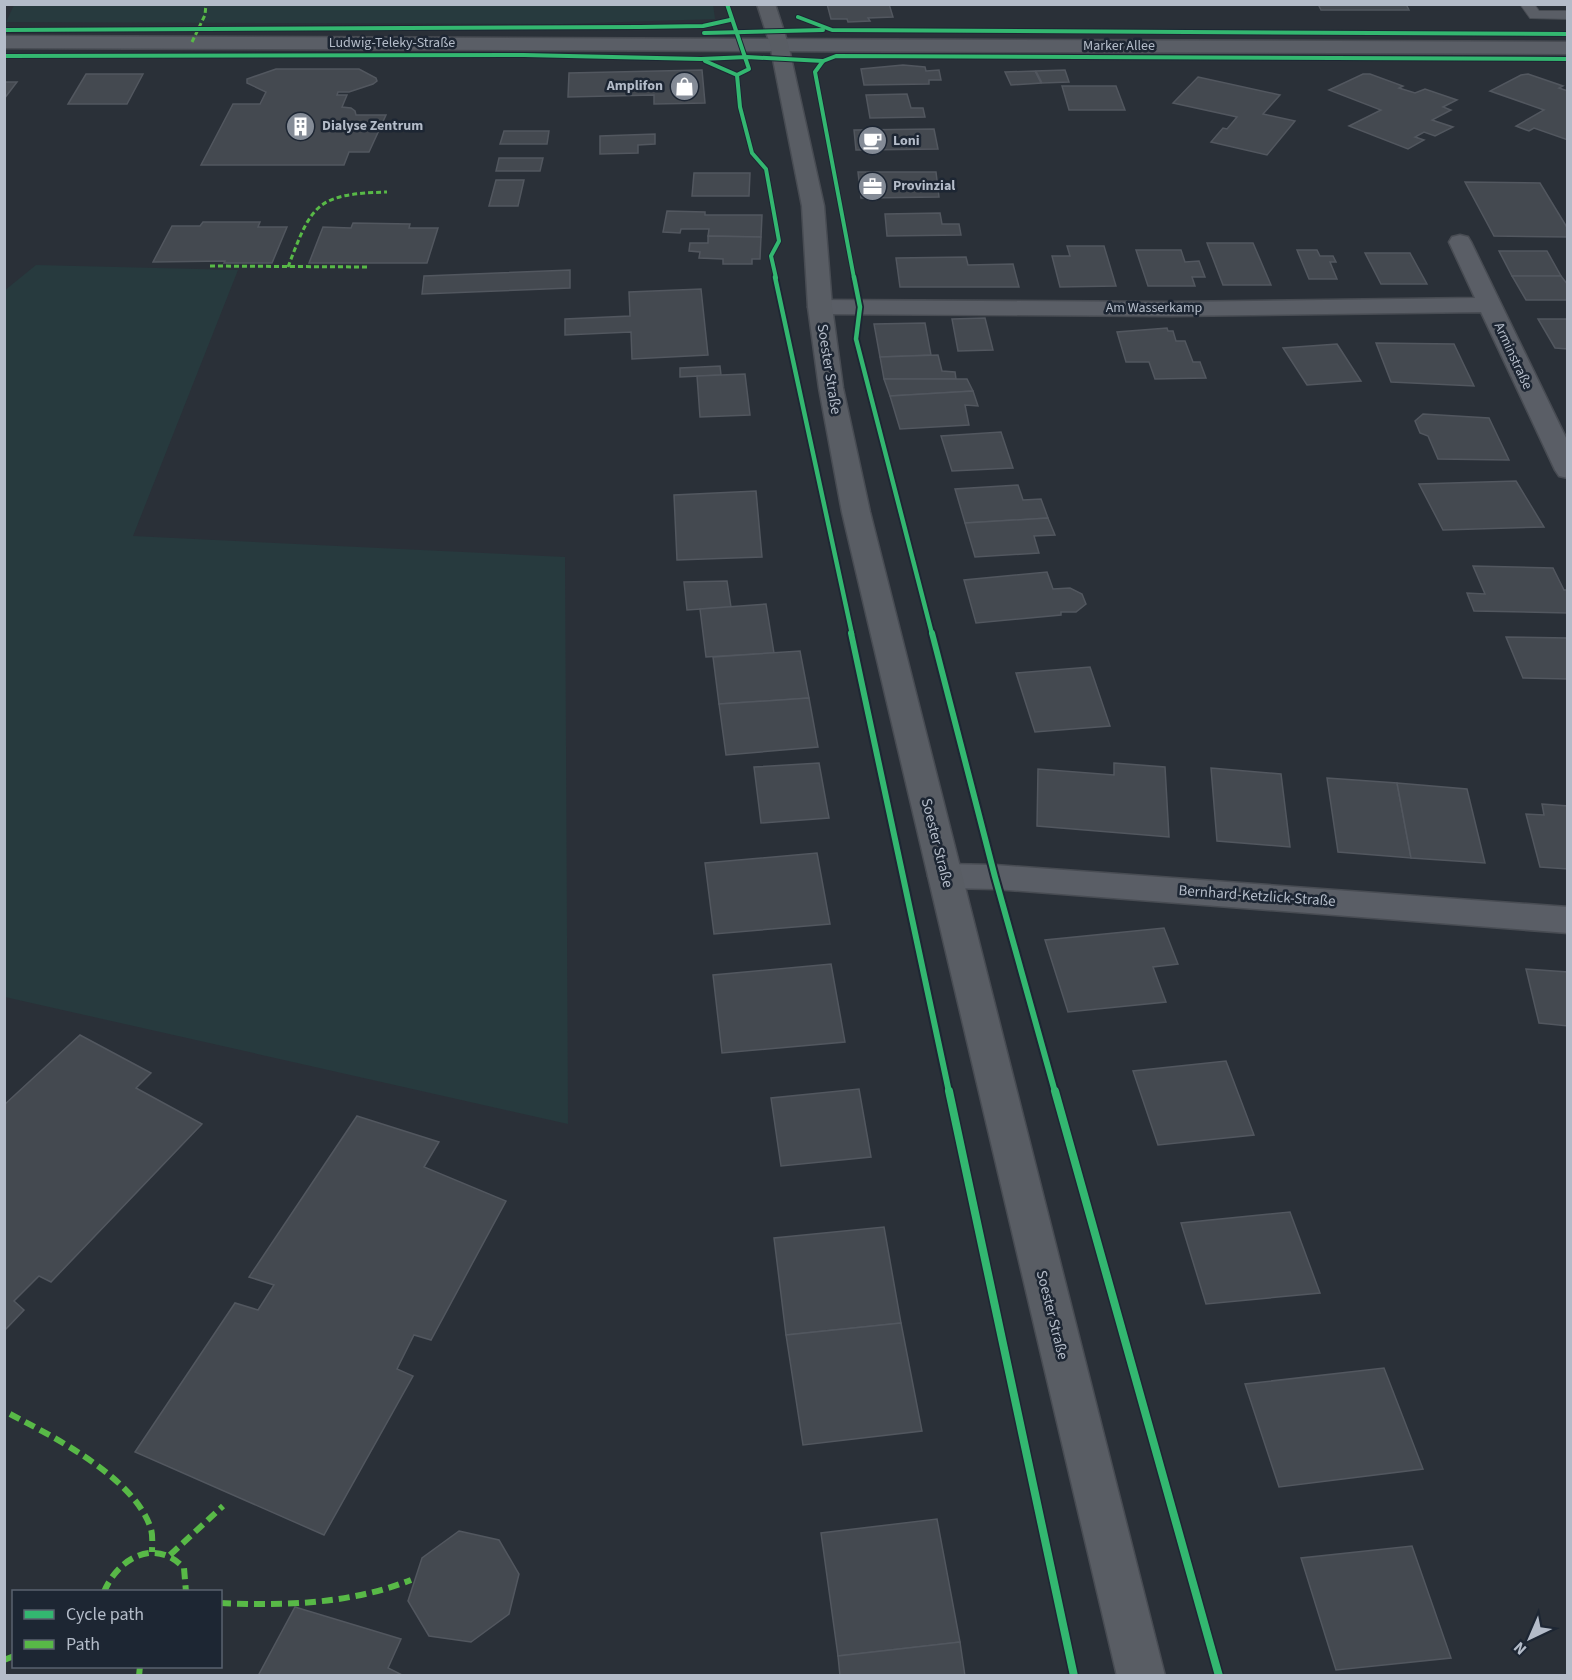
<svg xmlns="http://www.w3.org/2000/svg" width="1572" height="1680" font-family="'Source Sans 3',sans-serif">
<rect width="100%" height="100%" fill="#2a3038"/>
<!-- green -->
<g fill="#273a3e">
<path d="M14 5 713 4 715 19 561 24 6 22Z"/>
<path d="M36 265 238 270 133 536 565 557 568 1124 5 997 4 291Z"/>
</g>
<!-- building -->
<g fill="#444950" stroke="#52575f" stroke-width="1.5">
<path d="M827 4H889L893 17 868 18 870 21 848 22 847 19H831Z"/>
<path d="M1318 4H1406L1409 10H1321Z"/>
<path d="M903 65 925 67 926 71 939 70 941 80H929V84L864 85 861 69Z"/>
<path d="M276 69H359L376 78 377 81 373 84 349 92H338L337 95H347L342 107 351 108 355 111 356 115H386L369 152H349L344 165H201L233 104H260L266 92 247 83V79Z"/>
<path d="M702 70 705 103 654 104V95L568 97 569 73Z"/>
<path d="M1065 70 1069 82 1042 83 1036 71Z"/>
<path d="M1035 71 1041 83 1011 85 1005 72Z"/>
<path d="M86 74H143L127 104H68Z"/>
<path d="M1363 74H1370L1403 86 1399 88 1415 93 1425 89 1457 100 1443 107 1451 110 1432 120 1453 127 1435 136 1424 132 1415 137 1424 140 1408 149 1349 126 1381 110 1329 90Z"/>
<path d="M1528 74 1563 86 1559 88 1568 91V140L1534 128 1529 131 1516 126 1544 110 1490 91 1521 75Z"/>
<path d="M1198 77 1280 95 1263 114 1295 121 1267 155 1211 142 1223 128 1227 129 1237 117 1173 103Z"/>
<path d="M4 82H17L4 99Z"/>
<path d="M1062 86H1116L1125 110H1069Z"/>
<path d="M907 94 911 108H923L925 117 870 118 866 95Z"/>
<path d="M934 129 938 149 856 150 854 130Z"/>
<path d="M504 131H549L547 144H500Z"/>
<path d="M655 134V144L638 145V153L600 154V136Z"/>
<path d="M499 158H543L540 171H496Z"/>
<path d="M858 172H936L939 197 861 198Z"/>
<path d="M694 173H750L749 196H692Z"/>
<path d="M496 180H524L518 206H489Z"/>
<path d="M1465 182 1540 183 1568 229V237L1494 236Z"/>
<path d="M667 211 705 212V215H762L761 237 708 236 709 229H681L680 233 663 232Z"/>
<path d="M940 213 942 224H959L961 235 887 236 885 214Z"/>
<path d="M203 222H260L258 227H287L272 263H224L225 261 153 262 172 226H200Z"/>
<path d="M353 223 410 224 409 228H438L427 263H309L323 227 351 228Z"/>
<path d="M708 236 761 237 760 259H752V264H723V259L699 258 700 252 689 251 690 243H708Z"/>
<path d="M1207 243H1253L1271 285H1223Z"/>
<path d="M1067 246H1104L1116 286 1060 287 1052 256H1070Z"/>
<path d="M1136 250H1181L1185 262 1199 261 1205 277H1192L1195 286H1148Z"/>
<path d="M1297 250H1317L1320 256H1333L1336 262H1330L1337 279H1309Z"/>
<path d="M1499 251H1547L1561 276H1512Z"/>
<path d="M1365 253H1410L1427 284H1381Z"/>
<path d="M966 257 968 265 1013 264 1019 287H900L896 258Z"/>
<path d="M570 270V288L422 294 424 276Z"/>
<path d="M1512 276H1561L1568 285V300H1526Z"/>
<path d="M701 289 708 355 632 359 631 332 565 335V319L630 316 629 292Z"/>
<path d="M985 318 993 350 958 351 952 319Z"/>
<path d="M1538 319H1568V349L1555 348Z"/>
<path d="M925 323 931 355 880 357 874 324Z"/>
<path d="M1167 328 1168 331H1173L1176 341H1185L1193 362H1200L1206 378 1155 379 1149 362H1126L1117 332Z"/>
<path d="M1376 343 1454 344 1474 386 1391 382Z"/>
<path d="M1337 344 1361 381 1307 385 1283 348Z"/>
<path d="M938 355 942 371 955 372 956 379H884L880 357Z"/>
<path d="M720 366 721 375 680 377V368Z"/>
<path d="M745 374 750 415 700 417 697 376Z"/>
<path d="M884 379H967L973 391 890 396Z"/>
<path d="M973 391 978 406 965 405 969 425 900 429 890 396Z"/>
<path d="M1423 414 1489 418 1509 460 1438 459 1428 436 1420 433 1415 421Z"/>
<path d="M1001 432 1013 468 952 471 941 436Z"/>
<path d="M1516 481 1544 527 1443 530 1419 484Z"/>
<path d="M1018 485 1023 500 1041 499 1048 518 965 523 955 489Z"/>
<path d="M756 491 762 557 677 560 674 495Z"/>
<path d="M1048 518 1055 535 1034 536 1039 553 975 557 965 523Z"/>
<path d="M1473 566 1553 568 1564 590H1568V613L1474 611 1467 593 1485 594Z"/>
<path d="M1047 572 1053 589 1070 588 1082 594 1086 604 1076 612H1061V615L976 623 964 580Z"/>
<path d="M727 581 731 607 687 610 684 582Z"/>
<path d="M766 604 774 653 706 657 700 609Z"/>
<path d="M1506 637 1568 638V679L1523 678Z"/>
<path d="M800 651 809 698 719 704 713 657Z"/>
<path d="M1090 667 1110 726 1035 732 1016 673Z"/>
<path d="M809 698 818 747 726 755 719 704Z"/>
<path d="M819 763 829 818 761 823 754 767Z"/>
<path d="M1114 763 1165 767 1169 837 1037 826 1038 769 1114 775Z"/>
<path d="M1211 768 1281 774 1290 847 1217 841Z"/>
<path d="M1327 778 1397 783 1411 858 1338 852Z"/>
<path d="M1397 783 1467 789 1485 863 1411 858Z"/>
<path d="M1542 804 1568 806V869L1540 867 1526 814 1544 815Z"/>
<path d="M817 853 830 924 714 934 705 863Z"/>
<path d="M1164 928 1178 964 1153 967 1166 1002 1068 1012 1045 940Z"/>
<path d="M831 964 845 1042 722 1053 713 975Z"/>
<path d="M1526 969 1568 972V1026L1539 1023Z"/>
<path d="M80 1035 151 1073 136 1088 202 1124 51 1282 39 1276 14 1301 24 1310 4 1331V1105Z"/>
<path d="M1226 1061 1254 1135 1158 1145 1133 1071Z"/>
<path d="M859 1089 871 1157 781 1166 771 1098Z"/>
<path d="M357 1116 439 1142 424 1167 506 1201 431 1340 414 1335 397 1369 413 1376 324 1535 135 1452 235 1303 258 1310 274 1285 249 1277Z"/>
<path d="M1290 1212 1320 1293 1206 1304 1181 1223Z"/>
<path d="M884 1227 901 1323 786 1335 774 1238Z"/>
<path d="M901 1323 922 1431 803 1445 786 1335Z"/>
<path d="M1384 1368 1423 1469 1279 1487 1245 1384Z"/>
<path d="M937 1519 960 1642 838 1656 821 1533Z"/>
<path d="M459 1531 499 1540 519 1574 509 1614 471 1642 429 1636 408 1601 422 1558Z"/>
<path d="M1412 1546 1451 1658 1336 1670 1301 1558Z"/>
<path d="M295 1607 401 1639 388 1668 404 1676H258Z"/>
<path d="M960 1642 965 1676H840L838 1656Z"/>
</g>
<g fill="none" stroke-linecap="round" stroke-linejoin="round">
<defs>
<path id="service" d="M1520 4H1534L1539 11H1568V19L1530 18Z"/>
<g id="minor">
<path d="M1460 235 1468 237 1471 242 1568 442V478L1559 476 1555 470 1481 312 1172 316 820 314 812 312 808 307 812 302 820 300 1172 302 1475 298 1449 242 1452 237Z"/>
<path d="M945 864 995 865 1568 907V933L995 889 945 888 933 885 928 876 933 867Z"/>
</g>
<path id="tertiary" d="M4 36 1568 42V54L4 48Z"/>
<path id="secondary" d="M757 4H775L788 44 824 206 832 307 843 388 870 512 1165 1676H1117L842 512 819 388 808 307 802 206 770 44Z"/>
</defs>
<!-- service casing -->
<use href="#service" stroke="#484c53" stroke-width="2"/>
<!-- minor casing -->
<use href="#minor" stroke="#484c53" stroke-width="3"/>
<!-- tertiary casing -->
<use href="#tertiary" stroke="#484c53" stroke-width="3"/>
<!-- secondary casing -->
<use href="#secondary" stroke="#484c53" stroke-width="3"/>
<!-- service -->
<use href="#service" fill="#5a5e66" fill-rule="evenodd"/>
<!-- minor -->
<use href="#minor" fill="#5a5e66" fill-rule="evenodd"/>
<!-- tertiary -->
<use href="#tertiary" fill="#5a5e66" fill-rule="evenodd"/>
<!-- secondary -->
<use href="#secondary" fill="#595d64" fill-rule="evenodd"/>
<!-- quiet-far1 -->
<g stroke="#58b947" stroke-width="3" stroke-dasharray="5 3" stroke-linecap="butt">
<path d="M192 42 205 15 206 4"/>
<path d="M210 266 367 267"/>
<path d="M288 267C312 204 316 194 387 192"/>
</g>
<!-- quiet -->
<g stroke="#58b947" stroke-width="6" stroke-dasharray="11 6" stroke-linecap="butt">
<path d="M10 1414C54 1437 135 1478 151 1529 153 1536 152 1545 152 1552"/>
<path d="M170 1555 223 1506"/>
<path d="M104 1592C118 1558 155 1537 184 1568L186 1592"/>
<path d="M220 1603C285 1606 350 1604 411 1580"/>
<path d="M4 1660 14 1656"/>
<path d="M139 1676 140 1666"/>
</g>
<defs>
<g id="cycleway-far3">
<path d="M798 17 832 30 1568 34"/>
<path d="M4 30 640 27 703 26 730 20"/>
<path d="M704 33 823 30"/>
<path d="M4 56 524 55 701 59 747 57 823 61"/>
<path d="M705 61 737 75 749 69 727 4"/>
<path d="M737 75 740 107 752 153 766 169 779 241 771 256 776 278"/>
<path d="M854 278 815 72 823 61 836 56 1568 59"/>
</g>
<g id="cycleway-far2">
<path d="M775 277 852 634"/>
<path d="M854 277 860 307 856 339 932 634"/>
</g>
<g id="cycleway-far1">
<path d="M851 633 949 1092"/>
<path d="M932 633 995 877 1055 1092"/>
</g>
<g id="cycleway">
<path d="M949 1091 1074 1676"/>
<path d="M1055 1091 1219 1676"/>
</g>
</defs>
<!-- cycleway-far3 casing -->
<use href="#cycleway-far3" stroke="#1d2633" stroke-width="6"/>
<!-- cycleway-far2 casing -->
<use href="#cycleway-far2" stroke="#1d2633" stroke-width="8"/>
<!-- cycleway-far1 casing -->
<use href="#cycleway-far1" stroke="#1d2633" stroke-width="10"/>
<!-- cycleway casing -->
<use href="#cycleway" stroke="#1d2633" stroke-width="11"/>
<!-- cycleway-far3 -->
<use href="#cycleway-far3" stroke="#33b770" stroke-width="4"/>
<!-- cycleway-far2 -->
<use href="#cycleway-far2" stroke="#33b770" stroke-width="4.5"/>
<!-- cycleway-far1 -->
<use href="#cycleway-far1" stroke="#33b770" stroke-width="6"/>
<!-- cycleway -->
<use href="#cycleway" stroke="#33b770" stroke-width="8"/>
</g>
<!-- icons -->
<defs>
<symbol id="shop-disc" viewBox="-11 -11 22 22"><circle r="9.5" fill="#848b96" stroke="#1d2633"/><path d="M-5-2.5h2.3a2.7 3.5 0 0 1 5.4 0H5L5.5 6h-11ZM-1.5-2.5h3a1.5 2.3 0 0 0-3 0Z" fill="#fff"/></symbol>
<symbol id="building-disc" viewBox="-11 -11 22 22"><circle r="9.5" fill="#848b96" stroke="#1d2633"/><path d="M-4-6H4V6H1V3H-1V6H-4ZM-2.5-4.3h1.7v1.8h-1.7ZM.8-4.3h1.7v1.8H.8ZM-2.5-1h1.7V.8h-1.7ZM.8-1h1.7V.8H.8Z" fill="#fff"/></symbol>
<symbol id="cafe-disc" viewBox="-11 -11 22 22"><circle r="9.5" fill="#848b96" stroke="#1d2633"/><path d="M-5.5-4.5H6V0H3Q3 3.5 0 3.5H-2.5Q-5.5 3.5-5.5 0ZM3-3.2v2h1.7v-2ZM-6 4.5H4V6H-6Z" fill="#fff"/></symbol>
<symbol id="office-disc" viewBox="-11 -11 22 22"><circle r="9.5" fill="#848b96" stroke="#1d2633"/><path d="M-6-3h4V-5.5h4V-3h4V5H-6ZM-1-4.5V-3h2v-1.5ZM-6 0V1H6V0Z" fill="#fff"/></symbol>
</defs>
<g fill-rule="evenodd">
<use href="#shop-disc" x="668" y="70" width="33" height="33"/>
<use href="#building-disc" x="284" y="110" width="33" height="33"/>
<use href="#cafe-disc" x="856" y="124" width="33" height="33"/>
<use href="#office-disc" x="856" y="170" width="33" height="33"/>
</g>
<g text-anchor="middle" dominant-baseline="central" stroke-width="5" stroke-linejoin="round" paint-order="stroke">
<!-- far-street labels -->
<g font-size="14" fill="#b4bcc9" stroke="#1d2633">
<text x="392" y="43">Ludwig-Teleky-Straße</text>
<text x="1119" y="46">Marker Allee</text>
<text x="1154" y="308">Am Wasserkamp</text>
<text transform="translate(1513 356) rotate(65)">Arminstraße</text>
</g>
<!-- far-poi labels -->
<g font-size="14" font-weight="bold" fill="#b4bcc9" stroke="#1d2633" text-anchor="start">
<text x="663" y="86" text-anchor="end">Amplifon</text>
<text x="322" y="126">Dialyse Zentrum</text>
<text x="893" y="141">Loni</text>
<text x="893" y="186">Provinzial</text>
</g>
<!-- street labels -->
<g font-size="15" fill="#b4bcc9" stroke="#1d2633">
<text transform="translate(829 369) rotate(81)">Soester Straße</text>
<text transform="translate(937 843) rotate(76)">Soester Straße</text>
<text transform="translate(1257 896) rotate(4)">Bernhard-Ketzlick-Straße</text>
<text transform="translate(1052 1315) rotate(76)">Soester Straße</text>
</g>
</g>
<!-- border -->
<rect width="1572" height="1680" fill="none" stroke="#b4bcc9" stroke-width="12"/>
<!-- legend -->
<rect x="12" y="1590" width="210" height="78" fill="#1d2633" stroke="#59626f" stroke-width="1.5"/>
<rect x="24" y="1610" width="30" height="9" fill="#33b770" stroke="#59626f" stroke-width="1.5"/>
<text x="66" y="1620" font-size="18" fill="#b4bcc9">Cycle path</text>
<rect x="24" y="1640" width="30" height="9" fill="#58b947" stroke="#59626f" stroke-width="1.5"/>
<text x="66" y="1650" font-size="18" fill="#b4bcc9">Path</text>
<!-- north arrow -->
<g transform="translate(1530 1638) rotate(224)" stroke="#1d2633" stroke-width="4.5" paint-order="stroke">
<path d="M0-4.5L10 22L0 15L-10 22Z" fill="#b4bcc9"/>
<text y="-9" font-size="16" font-weight="bold" text-anchor="middle" fill="#b4bcc9">N</text>
</g>
</svg>
